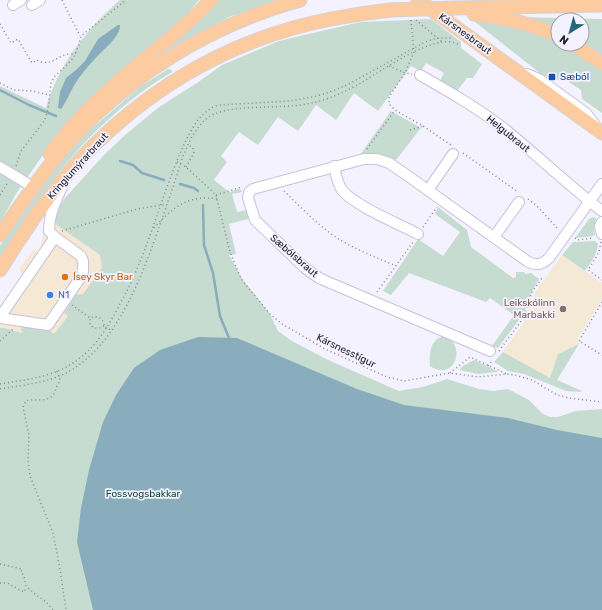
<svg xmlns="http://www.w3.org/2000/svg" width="602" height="610" font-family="Rubik,sans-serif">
<rect width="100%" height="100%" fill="#f4f2fe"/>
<!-- commercial -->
<path fill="#f5e8d4" d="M54 223 101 255 103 268 83 294 74 296 71 302 64 313 68 316 54 334 21 329 22 332 21 333 4 328H0V308L3 302H5L22 276 19 269 35 248 38 254H39L45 225Z"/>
<!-- education -->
<path fill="#f4e9d4" d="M562 255 602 283V299L577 340 579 344 558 354 550 378 503 352 526 319 536 291Z"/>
<!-- green -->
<g fill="#c7dcd1">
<path d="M120 0H199L182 20 79 111 40 159 16 194 0 223V86L46 108C58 65 87 29 120 0Z"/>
<path d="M218 0H283L231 16 164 52 161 50 183 35Z"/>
<path d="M521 17 602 19V59L582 44V20H558V32Z"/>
<path d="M431 19 461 42V48L482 64 473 78H467L457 91 450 86 440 81 444 73 426 63 421 71 411 66 378 111 354 93 336 120 316 105 298 131 278 117 258 145 239 132 221 156 227 162 214 180 229 192 239 189 241 190 242 192 232 194 237 212 247 210 249 216 248 219 229 224 236 254 229 255 243 280 270 314 278 331 292 341 326 359 392 388 399 391 404 390 423 387 447 379 479 389 494 391 507 389 512 391 529 400 543 414 550 417H558L576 411 602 409V610H0V328H4L22 333 21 329 23 326 47 329 54 334 68 316 64 313 71 302 74 295 83 294 102 268 100 255 54 223V215L65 198 103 156 125 135 159 107 197 83 222 65 279 41 317 32 361 22Z"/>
<path d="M471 19 523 27 558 40V44C575 44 589 59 602 69V113L582 99 581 90 564 79 554 80 540 73Z"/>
<path d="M168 69 172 70V72C125 100 81 141 49 186 32 210 16 236 0 260V246L12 226 56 167 90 130 119 105 140 87Z"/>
<path d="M391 111 421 128 396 160C382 153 375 154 360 155Z"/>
<path d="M438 207 467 230 471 247 513 278 516 277V272H524L525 274 531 273 539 279 530 295 524 313 498 348 492 346 514 315 490 298 486 302 409 273 391 295 383 291 418 239 443 256 460 232 435 214Z"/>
<path d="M593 217 596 218 594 228 595 235 593 236 575 238 589 219Z"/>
<path d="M595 241 598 244C597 255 591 262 585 271L562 255 573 242Z"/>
<path d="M446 336C468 349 452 382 430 366 429 352 430 338 446 336Z"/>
<path d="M579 344 557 380 582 391 580 392 566 391 524 374 508 371 494 362 503 352 550 378 558 354Z"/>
<path d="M474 360 497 371V372L478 374 459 370 463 366Z"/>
</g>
<!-- water -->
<g fill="#8aadbd">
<path d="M118 25H120C121 37 101 51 94 60 87 67 80 76 75 84 70 92 67 101 61 109L58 108 60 92 66 78 77 69 85 61 98 39Z"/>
<path d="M198 337 237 338 357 389 404 405 508 418 557 430 602 438V610H93L77 542 81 508 89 470 103 422 116 395 134 368 160 350Z"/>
</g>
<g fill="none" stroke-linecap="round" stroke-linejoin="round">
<!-- stream -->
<g stroke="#8aadbd" stroke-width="2.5">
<path d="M0 90 29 105 56 116"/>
<path d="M120 161 133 165 142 173 164 180"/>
<path d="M180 184 194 188 198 191"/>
<path d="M203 205 204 245 213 273 220 316 229 338"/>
</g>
<defs>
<g id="minor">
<path d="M13 5 21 0"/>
<path d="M32 5 40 0"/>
<path d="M527 74 539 79 586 113 595 125"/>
<path d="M420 75C448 91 476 107 502 127 536 154 567 184 602 211"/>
<path d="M334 166C336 174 337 183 342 190 355 206 399 224 418 234"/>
<path d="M0 167 33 187"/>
<path d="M428 190 453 154"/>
<path d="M602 222 600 226 602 234"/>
<path d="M494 237 519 202"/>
<path d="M0 317 55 237"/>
<path d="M0 318 48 325 83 274V261L81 256 55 237 49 231C49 214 56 200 63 185"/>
<path d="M490 351 328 282 319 278 305 268 255 220 248 198 249 192 253 189 364 159H377L389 163 408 176 527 261C535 266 542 265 549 258L602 184"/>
</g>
<g id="major">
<path d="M418 0 602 133"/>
<path d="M454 8 602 5"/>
<path d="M474 14C502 18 532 23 558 36"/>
<path d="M573 44 602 63"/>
<path d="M50 154C80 112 119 80 159 47 177 32 196 17 211 0"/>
<path d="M0 235C28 194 59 148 96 114 154 61 224 21 300 0"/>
<path d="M0 270C27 227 56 183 92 147 159 81 239 37 331 19 351 15 371 12 391 10"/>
</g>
</defs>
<!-- minor casing -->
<use href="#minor" stroke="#c6c1de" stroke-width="12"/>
<!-- major casing -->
<use href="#major" stroke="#d3d3d5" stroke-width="15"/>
<!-- path -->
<g stroke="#898793" stroke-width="1.5" stroke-dasharray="1 3" stroke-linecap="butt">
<path d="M62 0 80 36"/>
<path d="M411 20 414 52 405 73 389 97V104L395 110 423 126 451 145"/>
<path d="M416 20 442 42"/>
<path d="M0 24 11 43 18 39 32 63 37 60C48 66 53 60 62 56 66 54 72 54 76 53"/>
<path d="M389 66 405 73 412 74"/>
<path d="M0 83 14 90 32 91 49 95"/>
<path d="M410 130 423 126"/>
<path d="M367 149 395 110"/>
<path d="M463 153 518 192"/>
<path d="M177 162 186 167 216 195 230 252 239 274 242 280 270 314 282 324 325 349 387 377 404 381 450 373 478 377 507 374 515 375 532 380 557 395 569 398 602 402"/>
<path d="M16 166 21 151 45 120 48 109 51 83 55 76 67 65 74 57 79 44 81 36 126 0"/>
<path d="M186 167 194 153 193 148 189 145"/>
<path d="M284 191C302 208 320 228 342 241 359 251 378 258 396 266"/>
<path d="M0 195 8 182"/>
<path d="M216 195 242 187"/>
<path d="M528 199 537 206 559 230"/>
<path d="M423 227 437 207"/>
<path d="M154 228C173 207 189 194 218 199"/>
<path d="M62 231 137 209 162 205H166"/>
<path d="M575 238 577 240 594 238"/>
<path d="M601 242 599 252 588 270 602 280"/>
<path d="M377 292 413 242"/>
<path d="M602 302 579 341 602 355"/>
<path d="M72 305 90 318"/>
<path d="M104 326C99 329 94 329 90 325V318C96 315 101 317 104 323V326L112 331"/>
<path d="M0 341 13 329"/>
<path d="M499 351 524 317 532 292 542 278"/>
<path d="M488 366 492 361"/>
<path d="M57 371C60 377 61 380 57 386 56 389 55 392 53 395 47 403 34 398 26 401L23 407 29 435 28 461 30 476 53 533 60 569 66 610"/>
<path d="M450 373 470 357 507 374"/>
<path d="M0 384C23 380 47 378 68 366 93 352 107 329 120 304 149 252 161 194 186 140 194 125 202 110 219 105L289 101 313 97 327 93 347 85 425 42 437 38H451"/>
<path d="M0 389C23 385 47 383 68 372 126 340 151 249 172 190 180 166 187 136 206 119 221 105 269 108 290 106 305 105 320 102 334 96 369 83 405 49 442 42 448 41 455 42 460 45"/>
<path d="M0 564 22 569 21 572 24 576 26 586 35 594 46 602 53 610"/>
<path d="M0 583H7L24 592 26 587"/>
</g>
<!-- minor -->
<use href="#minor" stroke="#fff" stroke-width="10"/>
<!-- major -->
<use href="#major" stroke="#fdcba0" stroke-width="13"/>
<defs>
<path id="major-bridge" d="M391 10 454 8"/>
</defs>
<!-- major-bridge casing -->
<use href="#major-bridge" stroke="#d3d3d5" stroke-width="15" stroke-linecap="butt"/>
<!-- major-bridge -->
<use href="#major-bridge" stroke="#fdcba0" stroke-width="13"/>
</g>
<!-- markers -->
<rect fill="#1a4fb4" stroke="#f4f2fe" stroke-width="1.5" x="548" y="73" width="8" height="8" rx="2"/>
<circle fill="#e8710a" stroke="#f4f2fe" stroke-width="1.5" cx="65" cy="277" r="4"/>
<circle fill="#3f7fe0" stroke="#f4f2fe" stroke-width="1.5" cx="50" cy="295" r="4"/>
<circle fill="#8d6e63" stroke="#f4f2fe" stroke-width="1.5" cx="563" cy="309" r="4"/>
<g text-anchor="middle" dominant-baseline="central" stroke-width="3.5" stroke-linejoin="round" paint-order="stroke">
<!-- street labels -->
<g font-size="10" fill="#23212c" stroke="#f4f2fe">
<text transform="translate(465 34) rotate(36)">Kársnesbraut</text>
<text transform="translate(508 134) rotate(39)">Helgubraut</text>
<text transform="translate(78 166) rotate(-48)">Kringlumýrarbraut</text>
<text transform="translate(294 256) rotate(41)">Sæbólsbraut</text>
<text transform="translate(346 351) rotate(26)">Kársnesstígur</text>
</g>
<!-- transit labels -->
<g font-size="10" fill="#164399" stroke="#f4f2fe" text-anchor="start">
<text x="560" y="77">Sæból</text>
</g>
<!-- food labels -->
<g font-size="10" fill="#c56008" stroke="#f4f2fe" text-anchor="start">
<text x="73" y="277">Ísey Skyr Bar</text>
</g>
<!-- shop labels -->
<g font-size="10" fill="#366cbe" stroke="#f4f2fe" text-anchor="start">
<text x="58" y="295">N1</text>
</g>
<!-- education labels -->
<g font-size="10" fill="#785e54" stroke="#f4f2fe" text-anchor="end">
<text x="555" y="303">Leikskólinn<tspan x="555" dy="12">Marbakki</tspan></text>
</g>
<!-- park labels -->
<g font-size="10" fill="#0c4c34" stroke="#f4f2fe">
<text x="143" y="494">Fossvogsbakkar</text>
</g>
</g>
<!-- north arrow -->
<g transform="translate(570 32) rotate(217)"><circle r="19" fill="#f4f2fe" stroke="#a09eaa"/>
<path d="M0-3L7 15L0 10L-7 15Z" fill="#26667b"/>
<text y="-6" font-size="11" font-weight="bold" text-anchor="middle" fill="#23212c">N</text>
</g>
</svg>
